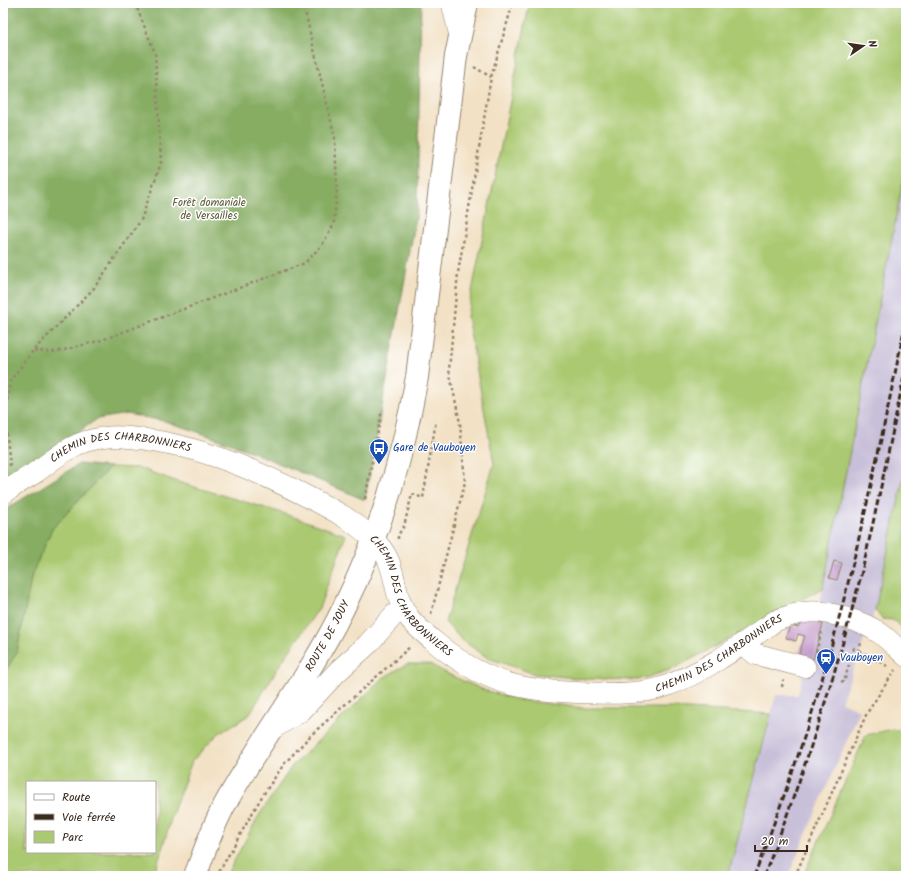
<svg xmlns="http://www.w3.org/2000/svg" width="909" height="879" font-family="Kalam,sans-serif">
<rect width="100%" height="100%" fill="#fff"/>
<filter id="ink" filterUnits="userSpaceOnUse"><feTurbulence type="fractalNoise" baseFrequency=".025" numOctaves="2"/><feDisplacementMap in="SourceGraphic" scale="8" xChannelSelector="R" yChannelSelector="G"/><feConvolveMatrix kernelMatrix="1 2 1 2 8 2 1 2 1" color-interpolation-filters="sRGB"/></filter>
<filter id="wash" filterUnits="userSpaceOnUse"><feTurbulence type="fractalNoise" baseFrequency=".012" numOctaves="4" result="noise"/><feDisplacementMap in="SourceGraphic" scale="16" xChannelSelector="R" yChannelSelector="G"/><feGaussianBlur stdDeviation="0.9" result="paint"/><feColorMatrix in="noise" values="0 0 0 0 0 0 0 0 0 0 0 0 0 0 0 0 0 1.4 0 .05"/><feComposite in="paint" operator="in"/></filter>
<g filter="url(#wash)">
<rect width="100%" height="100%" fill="#f2e1c4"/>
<!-- industrial -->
<path fill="#c8bfd8" d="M906 166V467L875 610 841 702 860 710 788 876H728L776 695H798L823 588Z"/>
<!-- green -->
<g fill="#aac971" stroke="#727a48" fill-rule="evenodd">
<path d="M531 3H906V166L823 588 673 669 638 680 587 679 535 674 488 658 462 640 445 622 494 464 467 316 528 11Z"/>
<path d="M110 467 139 468 181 483 279 512 346 535 319 608 279 666 249 715 218 734 192 761 175 806 154 876H3V675L17 651 32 574 52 529ZM27 782H155V852H27Z"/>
<path d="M906 467V633L893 620 882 619 875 610Z"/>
<path d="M407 664H430L452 676 484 690 519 700 583 708H672L771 714 728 876H226L258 817 292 766 383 678Z"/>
<path d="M892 729 906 732V876H803L866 735Z"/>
</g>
<!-- forest -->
<g fill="#87ad63" stroke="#616c40">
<path d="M3 3H421L417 212 365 500 250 451 201 433 164 421 127 414 97 419 3 486Z"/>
<path d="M79 464 110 467 52 529 32 574 17 652 3 675V511Z"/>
</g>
<g id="blocks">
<!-- building -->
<g fill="#c59dcb">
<path d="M834 561 842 563 837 580 829 578Z"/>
<path d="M801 618 823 624 813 659 799 654 805 636 798 634 796 641 786 638 790 625 798 627Z"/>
</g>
</g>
</g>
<g filter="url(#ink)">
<use href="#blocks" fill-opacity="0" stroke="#968671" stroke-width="1"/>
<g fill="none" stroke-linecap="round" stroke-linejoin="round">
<defs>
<g id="minor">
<path d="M452 3 460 36"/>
<path id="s1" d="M3 494C13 486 23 480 33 474 51 462 66 447 87 441 98 438 112 436 123 437 188 441 252 468 308 497 332 509 354 521 373 539 401 565 389 593 410 619 419 630 430 638 441 647 491 687 531 692 594 693 617 694 644 694 666 686 705 672 741 645 775 621 785 617 796 613 808 612 828 610 865 622 881 634 890 641 898 649 906 656"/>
<path d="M743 643 755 654 805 667"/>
<path d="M272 729 301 711 337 672 367 645 394 615 403 609"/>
</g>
<g id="major">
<path id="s2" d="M195 876C204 853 212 828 224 806 261 739 309 678 343 609 381 532 402 461 417 377L456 56 467 3"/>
</g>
</defs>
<!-- minor casing -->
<use href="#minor" stroke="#968671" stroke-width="22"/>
<!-- major casing -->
<use href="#major" stroke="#968671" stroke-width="24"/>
<!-- path -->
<g stroke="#968671" stroke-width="2.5" stroke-dasharray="3 3" stroke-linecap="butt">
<path d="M135 3 155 53 161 163 141 220 94 288 33 351 56 352 102 340 305 263 322 245 334 224 337 189 335 138 303 3"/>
<path d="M474 67 491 77"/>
<path d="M10 466 5 418 10 381 33 351"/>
<path d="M365 499 382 410"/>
<path d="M398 539V535L404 526 412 494 423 498 436 421"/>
<path d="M431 614 465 482 460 423 449 370 458 273 491 77 513 3"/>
<path d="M859 650 887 666"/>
<path d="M816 652 822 631"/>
<path d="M841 681 844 682 854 648 859 650 861 643"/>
<path d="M782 687 783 680"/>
<path d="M219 872 261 798 284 764 312 734 411 646"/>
<path d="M795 876 867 713 895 670"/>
</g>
<!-- minor -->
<use href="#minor" stroke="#fff" stroke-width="21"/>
<!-- major -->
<use href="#major" stroke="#fff" stroke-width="22"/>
<!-- rail -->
<g stroke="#3b2a1e" stroke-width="3" stroke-dasharray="6 3" stroke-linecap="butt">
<path d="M754 876C781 806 807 734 827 662 859 549 882 435 906 321"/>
<path d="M764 876C803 776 836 675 862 571 878 503 892 435 906 367"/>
</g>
</g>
</g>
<!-- icons -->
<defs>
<symbol id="bus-pin" viewBox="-11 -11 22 30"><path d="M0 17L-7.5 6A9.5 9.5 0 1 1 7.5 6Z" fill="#1a4fb4" stroke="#fff"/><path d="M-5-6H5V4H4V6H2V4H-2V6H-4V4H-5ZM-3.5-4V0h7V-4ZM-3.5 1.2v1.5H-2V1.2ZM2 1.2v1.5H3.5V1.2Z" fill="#fff"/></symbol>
<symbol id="station-pin" viewBox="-11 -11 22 30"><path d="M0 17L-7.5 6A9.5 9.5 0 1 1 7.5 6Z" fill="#1a4fb4" stroke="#fff"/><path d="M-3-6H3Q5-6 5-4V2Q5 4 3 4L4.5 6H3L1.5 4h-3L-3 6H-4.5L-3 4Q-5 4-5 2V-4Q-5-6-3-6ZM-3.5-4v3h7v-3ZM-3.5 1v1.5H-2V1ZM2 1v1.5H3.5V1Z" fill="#fff"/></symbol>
</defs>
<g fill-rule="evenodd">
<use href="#bus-pin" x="368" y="437" width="22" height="30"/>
<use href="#station-pin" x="815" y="647" width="22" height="30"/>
</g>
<g text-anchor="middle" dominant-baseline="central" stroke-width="3" stroke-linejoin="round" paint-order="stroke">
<!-- park labels -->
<g font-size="11" fill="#5c5a37" stroke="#fff">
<text x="209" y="203">Forêt domaniale<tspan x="209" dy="13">de Versailles</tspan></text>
</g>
<!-- transit labels -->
<g font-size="11" fill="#164399" stroke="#fff" text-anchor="start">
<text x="393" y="448">Gare de Vauboyen</text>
<text x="840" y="658">Vauboyen</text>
</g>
<!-- street labels -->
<g font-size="11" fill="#3b2a1e" stroke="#fff">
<text stroke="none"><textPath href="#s1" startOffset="132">CHEMIN DES CHARBONNIERS</textPath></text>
<text stroke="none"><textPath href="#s1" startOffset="480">CHEMIN DES CHARBONNIERS</textPath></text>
<text stroke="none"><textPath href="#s2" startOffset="275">ROUTE DE JOUY</textPath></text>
<text stroke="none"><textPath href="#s1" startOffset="839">CHEMIN DES CHARBONNIERS</textPath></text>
</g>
</g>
<!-- margin -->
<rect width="909" height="879" fill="none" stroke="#fff" stroke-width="16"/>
<!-- legend -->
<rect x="26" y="781" width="130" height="72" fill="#ffffff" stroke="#b1aaa5"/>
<rect x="34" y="794" width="20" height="6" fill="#ffffff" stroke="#b1aaa5"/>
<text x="62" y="801" font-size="12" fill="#3b2a1e">Route</text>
<rect x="34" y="814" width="20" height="6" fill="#3b2a1e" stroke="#b1aaa5"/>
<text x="62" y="821" font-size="12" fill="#3b2a1e">Voie ferrée</text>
<rect x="34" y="831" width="20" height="12" fill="#aac971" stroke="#b1aaa5"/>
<text x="62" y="841" font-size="12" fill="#3b2a1e">Parc</text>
<!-- north arrow -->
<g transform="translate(863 46) rotate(77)" stroke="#ffffff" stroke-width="3" paint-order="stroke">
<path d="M0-3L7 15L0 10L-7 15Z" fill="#3b2a1e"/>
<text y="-6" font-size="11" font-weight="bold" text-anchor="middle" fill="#3b2a1e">N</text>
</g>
<!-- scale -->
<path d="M755 845v6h52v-6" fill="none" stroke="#3b2a1e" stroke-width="2"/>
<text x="761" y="845" font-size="12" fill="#3b2a1e" stroke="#ffffff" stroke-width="3" paint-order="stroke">20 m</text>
</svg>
